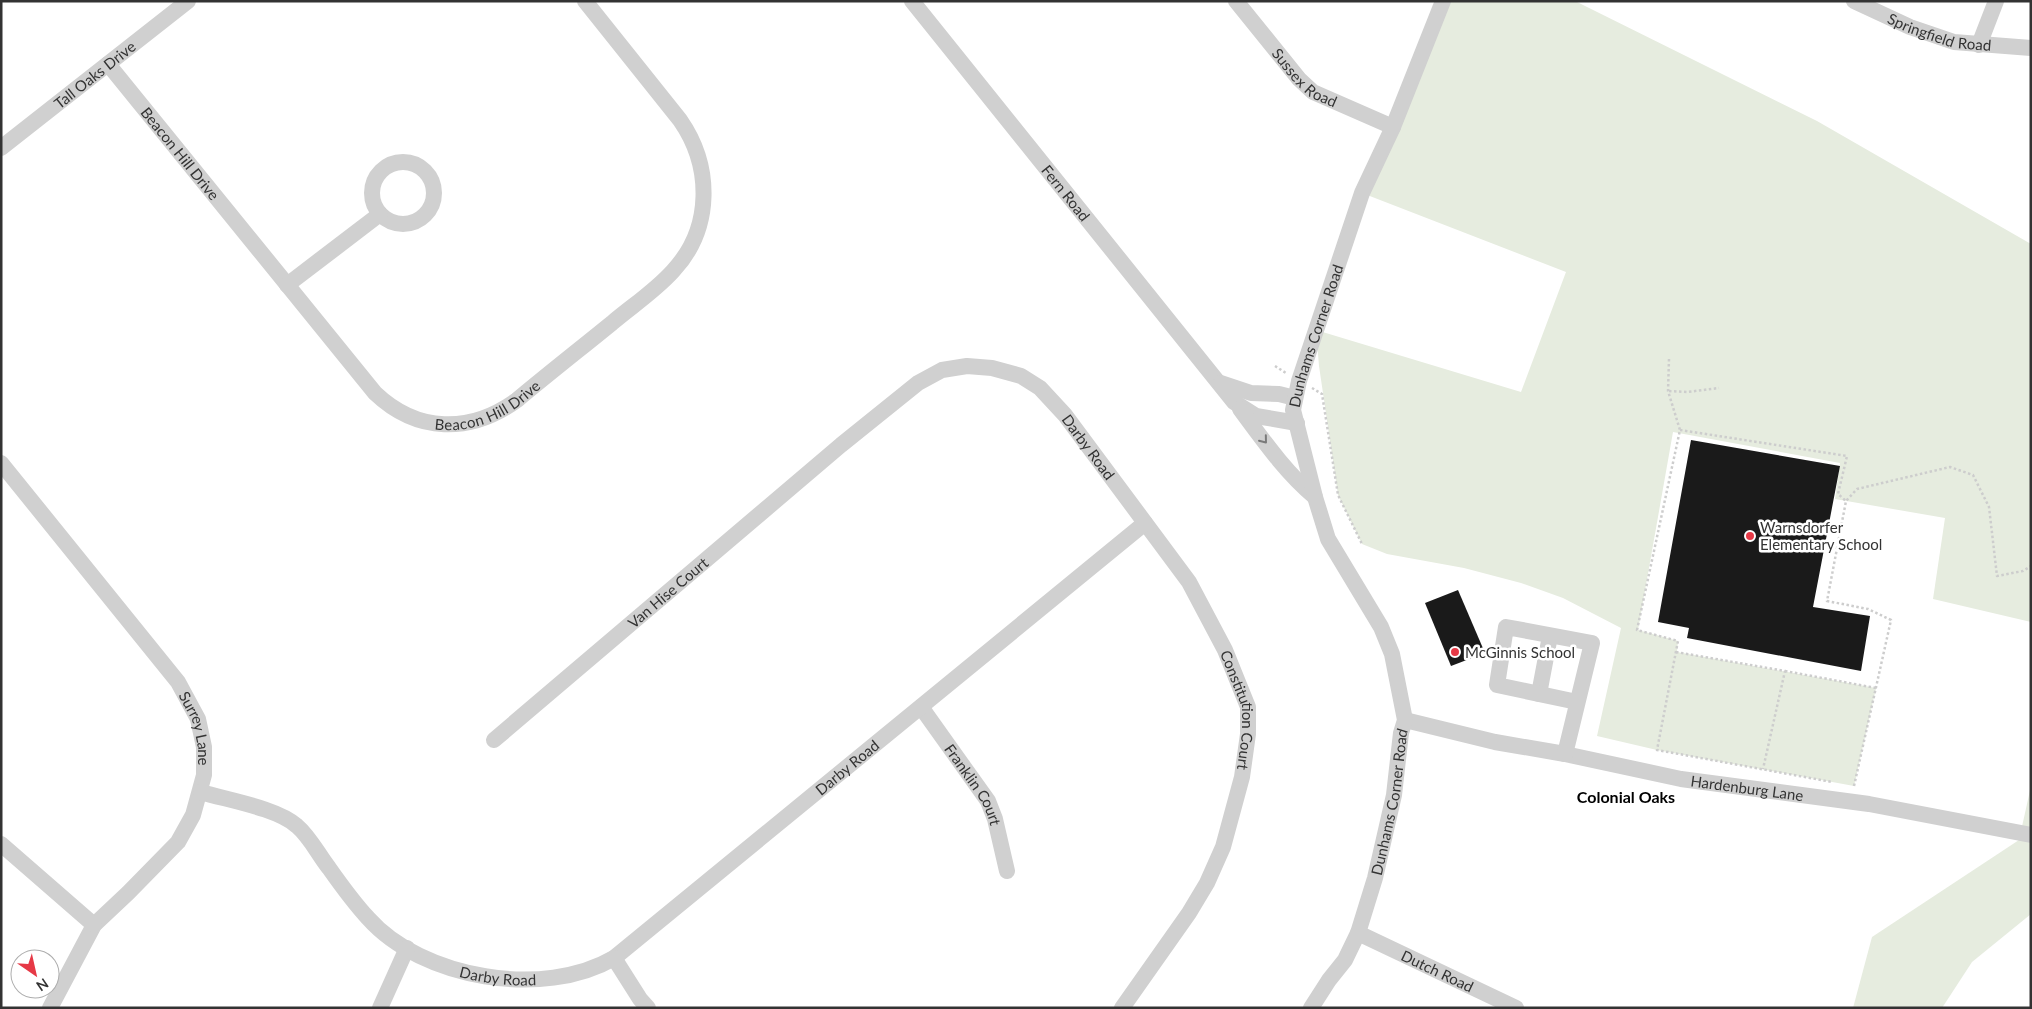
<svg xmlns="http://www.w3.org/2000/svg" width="2032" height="1009" font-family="Lato,sans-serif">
<rect width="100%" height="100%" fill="#fff"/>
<!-- green -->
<g fill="#e6ecdf">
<path d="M1445 1H1575L1817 121 2031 244V622L1933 599 1945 518 1835 499 1840 463 1673 432 1638 630 1678 641 1677 652 1876 688 1854 786 1657 750 1597 736 1621 628 1563 598 1521 583 1464 568 1387 554 1362 544 1338 495 1319 366 1316 330 1521 392 1566 272 1362 193Z"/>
<path d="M2031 786V914L1972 962 1942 1008H1853L1872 937 2019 840Z"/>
</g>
<!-- building -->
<g fill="#1a1a1a">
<path d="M1691 440 1840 466 1813 607 1870 616 1861 671 1687 638 1689 628 1658 622Z"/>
<path d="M1458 590 1485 653 1451 666 1425 603Z"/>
</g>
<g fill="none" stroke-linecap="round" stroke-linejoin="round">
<!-- path -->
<g stroke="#cdcdcd" stroke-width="2.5" stroke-dasharray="2.5 2.5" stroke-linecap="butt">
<path d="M1669 359 1668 391 1680 430 1637 630 1678 641 1657 750 1832 782"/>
<path d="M1275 366 1286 373"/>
<path d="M1312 388 1322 394 1338 495 1362 544"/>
<path d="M1669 391 1687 392 1719 388"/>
<path d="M1680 430 1847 456 1838 494 1846 501"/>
<path d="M1676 652 1785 671 1763 769"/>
<path d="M1785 671 1876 688"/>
<path d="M1854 786 1891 620 1868 609 1827 601 1846 501 1857 489 1950 467 1973 475 1989 507 1997 576 2023 571 2031 566"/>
</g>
<!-- minor -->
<g stroke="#d0d0d0" stroke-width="16">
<path id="s1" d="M912 1 1234 402 1256 416 1297 423"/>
<path id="s2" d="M1236 1 1299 79 1313 92 1393 127"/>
<path id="s3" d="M1854 1 1910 27 1954 42 2031 48"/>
<path d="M1979 45 1996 1"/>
<path id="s4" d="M108 64 375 393C417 433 470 434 517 400 548 374 580 349 612 323 632 306 655 291 673 271 713 228 712 166 680 120L585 1"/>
<path id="s5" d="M1 148 188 1"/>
<circle cx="403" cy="193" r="31"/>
<path d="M287 285 380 214"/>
<path d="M1221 383 1251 393 1279 394 1295 398"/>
<path d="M1240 409C1263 440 1286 473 1315 497"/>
<path id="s6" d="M1 463 178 682 198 719 204 747V775L193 815 178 842 128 893 94 925 50 1008"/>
<path d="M1539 694 1550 636"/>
<path id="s7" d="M921 707 988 801 995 819 1007 871"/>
<path id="s8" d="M1405 720 1495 742 1565 754 1681 779 1869 804 2031 835"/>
<path id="s9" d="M494 740 841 445 918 383 942 370 967 366 992 368 1021 376 1040 388 1065 415 1189 582 1225 650 1248 707V734L1242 777 1223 847 1207 883 1189 913 1122 1008"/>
<path d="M1565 754 1592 643 1506 627 1497 685 1577 702"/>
<path id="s10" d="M201 792C227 800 277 808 297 826 310 837 318 854 329 868 341 885 354 903 368 918 422 979 544 999 614 958L1145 523"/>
<path d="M1 844 94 925"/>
<path id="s11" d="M1358 933 1516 1008"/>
<path d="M614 958 640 999 648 1008"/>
<path d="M380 1008 407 948"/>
<path id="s12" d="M1311 1008 1329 980 1345 960 1358 933 1375 878 1394 795 1401 733 1405 720 1392 654 1381 627 1328 539 1315 497 1293 410 1299 381 1362 193 1393 127 1443 1"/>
</g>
</g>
<!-- one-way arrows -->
<defs><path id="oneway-chevron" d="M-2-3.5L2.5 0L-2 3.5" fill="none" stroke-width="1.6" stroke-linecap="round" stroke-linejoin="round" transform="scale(1.25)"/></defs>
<use stroke="#7a7a7a" href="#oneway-chevron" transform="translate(1264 440) rotate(51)"/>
<!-- markers -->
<g fill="#e63946" stroke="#fff" stroke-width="2">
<circle cx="1750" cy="536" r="5"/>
<circle cx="1455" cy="652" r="5"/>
</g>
<g text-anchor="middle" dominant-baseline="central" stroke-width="5" stroke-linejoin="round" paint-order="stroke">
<!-- street labels -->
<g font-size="15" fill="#333" stroke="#fff">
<text stroke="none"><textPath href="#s3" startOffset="92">Springfield Road</textPath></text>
<text stroke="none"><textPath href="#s2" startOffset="104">Sussex Road</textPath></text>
<text stroke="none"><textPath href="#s5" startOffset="119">Tall Oaks Drive</textPath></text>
<text stroke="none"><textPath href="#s4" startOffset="115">Beacon Hill Drive</textPath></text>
<text stroke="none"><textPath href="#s1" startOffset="246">Fern Road</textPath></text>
<text stroke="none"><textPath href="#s12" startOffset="718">Dunhams Corner Road</textPath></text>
<text stroke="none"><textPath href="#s4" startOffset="549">Beacon Hill Drive</textPath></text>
<text stroke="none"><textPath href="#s9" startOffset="761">Darby Road</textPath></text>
<text stroke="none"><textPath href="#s9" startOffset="228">Van Hise Court</textPath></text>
<text stroke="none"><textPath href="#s9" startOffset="1069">Constitution Court</textPath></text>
<text stroke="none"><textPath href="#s6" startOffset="332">Surrey Lane</textPath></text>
<text stroke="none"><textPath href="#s10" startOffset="786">Darby Road</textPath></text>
<text stroke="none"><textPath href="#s7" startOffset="94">Franklin Court</textPath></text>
<text stroke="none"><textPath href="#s8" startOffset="349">Hardenburg Lane</textPath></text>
<text stroke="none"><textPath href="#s12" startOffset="224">Dunhams Corner Road</textPath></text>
<text stroke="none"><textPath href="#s11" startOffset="88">Dutch Road</textPath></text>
<text stroke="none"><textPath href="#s10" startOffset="365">Darby Road</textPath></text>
</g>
<!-- poi labels -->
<g font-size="15" fill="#333" stroke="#fff" text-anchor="start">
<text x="1760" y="527">Warnsdorfer<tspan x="1760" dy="17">Elementary School</tspan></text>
<text x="1465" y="652">McGinnis School</text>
</g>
<!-- neighbourhood labels -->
<g font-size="16" font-weight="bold" fill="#000" stroke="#fff">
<text x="1626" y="796">Colonial Oaks</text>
</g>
</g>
<!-- border -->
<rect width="2032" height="1009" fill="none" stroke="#333333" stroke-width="5"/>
<!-- north arrow -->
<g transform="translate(35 974) rotate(146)"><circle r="24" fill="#ffffff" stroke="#adadad"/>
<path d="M0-4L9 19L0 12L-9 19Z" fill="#e63946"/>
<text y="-8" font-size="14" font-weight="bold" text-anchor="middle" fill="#333333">N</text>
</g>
</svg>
